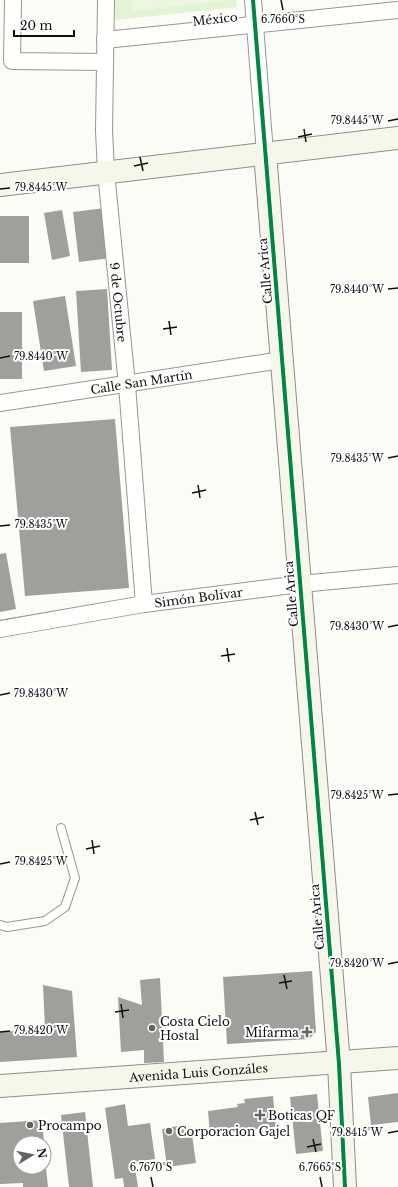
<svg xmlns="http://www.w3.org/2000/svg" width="398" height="1187" font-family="'Libre Baskerville',serif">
<rect width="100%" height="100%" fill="#fcfcf7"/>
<!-- green -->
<path fill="#e3f3d6" d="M114 0H236L237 7 116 20 114 12Z"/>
<!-- pitch -->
<path fill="#edf6e0" d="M131 0H230L132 11Z"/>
<!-- building -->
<g fill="#a09f9b">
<path d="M105 208 111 258 79 262 73 212Z"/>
<path d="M62 210 70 256 52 260 44 213Z"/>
<rect x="0" y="216" width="29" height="47"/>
<path d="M107 289 112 370 81 372 76 291Z"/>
<path d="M65 296 76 366 44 371 33 301Z"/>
<rect x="0" y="312" width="22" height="67"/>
<path d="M115 419 129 588 25 596 10 427Z"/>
<path d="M6 553 16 609 0 612V554Z"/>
<path d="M312 971 316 1032 309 1039 227 1044 223 977Z"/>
<path d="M160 978 164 1062 144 1063V1050L121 1052 118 997 142 1005 140 980Z"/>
<path d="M43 985 72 991 77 1057 0 1062V1032L45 1029Z"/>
<path d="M398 1093V1122L371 1125 368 1097Z"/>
<path d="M317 1094 323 1151 296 1154 290 1097Z"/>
<path d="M273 1096 276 1127 210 1134 208 1111 238 1107 237 1104 245 1103 244 1099Z"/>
<path d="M125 1104 128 1126 150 1123 155 1159 134 1162 138 1187H124L123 1178 115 1179 105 1108Z"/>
<path d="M85 1112 93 1187H69L61 1115Z"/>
<path d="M42 1120 44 1143H20V1167H44L45 1157 48 1187H23V1183L0 1184V1123Z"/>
<path d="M178 1126 179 1130 191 1128 196 1163 167 1167 162 1129Z"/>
</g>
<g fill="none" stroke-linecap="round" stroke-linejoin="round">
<defs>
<path id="lane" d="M0 925 7 927 45 921 65 907 75 878 61 828"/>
<g id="street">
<path d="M13 0 12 61 105 62"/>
<path id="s1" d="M106 0 104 131 106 172 127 385 144 604"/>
<path d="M253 0 265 153"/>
<path d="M105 40 397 10"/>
<path id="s2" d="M0 403 282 360"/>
<path id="s3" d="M0 629 144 604 300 584 398 575"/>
</g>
<g id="secondary">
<path d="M265 153 339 1064 345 1187"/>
<path d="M0 185 398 138"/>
<path id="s4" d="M0 1086 398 1058"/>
</g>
</defs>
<!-- lane casing -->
<use href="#lane" stroke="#969694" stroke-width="10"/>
<!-- street casing -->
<use href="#street" stroke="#969694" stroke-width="18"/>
<!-- secondary casing -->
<use href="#secondary" stroke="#8d8d8b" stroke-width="24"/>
<!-- lane -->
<use href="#lane" stroke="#fffffe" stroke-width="8"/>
<!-- street -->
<use href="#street" stroke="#fffffe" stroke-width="16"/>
<!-- secondary -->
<use href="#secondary" stroke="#f6f6eb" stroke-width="22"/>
<defs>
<path id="cycleway" d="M253 0 339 1064 345 1187"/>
</defs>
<!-- cycleway casing -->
<use href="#cycleway" stroke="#fff" stroke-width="6"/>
<!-- cycleway -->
<use href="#cycleway" stroke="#00873e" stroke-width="4"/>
</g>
<!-- ticks -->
<path fill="none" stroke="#101010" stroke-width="1.5" d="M281 0 283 10M388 121 398 119M304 129 306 142M298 137 312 134M140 157 143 171M134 166 148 163M0 189 10 188M388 289 398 288M169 321 171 335M163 329 177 327M0 358 10 356M388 458 398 456M198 485 200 498M192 493 206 490M0 526 10 525M388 627 398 625M227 648 229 662M221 656 235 654M0 695 10 693M388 795 398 794M255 812 258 825M250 820 264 817M92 840 94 854M86 849 100 846M0 864 10 862M388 964 398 962M284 975 287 989M279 983 292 981M121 1004 123 1018M115 1012 129 1010M0 1032 10 1031M388 1133 398 1131M313 1139 316 1152M307 1147 321 1144M151 1177 153 1187M320 1177 322 1187"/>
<!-- markers -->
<g fill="#636361" stroke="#fff" stroke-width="1.5">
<circle cx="152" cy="1028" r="4"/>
<path d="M305 1026h4v4h4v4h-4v4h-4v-4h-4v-4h4z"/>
<path d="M258 1109h4v4h4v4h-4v4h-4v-4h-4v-4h4z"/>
<circle cx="30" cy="1125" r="4"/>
<circle cx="169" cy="1131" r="4"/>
</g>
<g text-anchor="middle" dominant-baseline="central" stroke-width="4" stroke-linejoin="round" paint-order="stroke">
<!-- street labels -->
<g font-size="12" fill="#101010" stroke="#fff">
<text transform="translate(215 19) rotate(-6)">México</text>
<text transform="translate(265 271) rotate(-95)">Calle Arica</text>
<text stroke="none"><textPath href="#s1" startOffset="303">9 de Octubre</textPath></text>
<text stroke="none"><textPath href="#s2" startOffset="143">Calle San Martín</textPath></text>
<text transform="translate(291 594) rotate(-95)">Calle Arica</text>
<text stroke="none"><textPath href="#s3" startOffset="201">Simón Bolívar</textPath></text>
<text transform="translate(317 917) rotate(-95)">Calle Arica</text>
<text stroke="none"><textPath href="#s4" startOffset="199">Avenida Luis Gonzáles</textPath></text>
</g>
<!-- poi labels -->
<g font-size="12" fill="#101010" stroke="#fff" text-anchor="start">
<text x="160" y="1021">Costa Cielo<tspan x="160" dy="14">Hostal</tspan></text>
<text x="299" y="1032" text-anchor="end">Mifarma</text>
<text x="268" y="1115">Boticas QF</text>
<text x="38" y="1125">Procampo</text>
<text x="177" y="1131">Corporacion Gajel</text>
</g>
</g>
<g font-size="10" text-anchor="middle" fill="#101010" stroke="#fff" stroke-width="4" stroke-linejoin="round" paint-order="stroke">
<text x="283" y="23">6.7660°S</text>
<text x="357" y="124">79.8445°W</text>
<text x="41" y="191">79.8445°W</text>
<text x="357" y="293">79.8440°W</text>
<text x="41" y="360">79.8440°W</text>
<text x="357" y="462">79.8435°W</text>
<text x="41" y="528">79.8435°W</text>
<text x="357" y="630">79.8430°W</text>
<text x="41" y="697">79.8430°W</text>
<text x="357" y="799">79.8425°W</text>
<text x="41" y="865">79.8425°W</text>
<text x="357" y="967">79.8420°W</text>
<text x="41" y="1034">79.8420°W</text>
<text x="357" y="1136">79.8415°W</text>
<text x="151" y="1171">6.7670°S</text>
<text x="320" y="1171">6.7665°S</text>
</g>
<!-- north arrow -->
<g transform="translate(32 1155) rotate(80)"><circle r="19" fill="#ffffff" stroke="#9f9f9f"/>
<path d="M0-3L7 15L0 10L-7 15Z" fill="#636361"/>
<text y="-6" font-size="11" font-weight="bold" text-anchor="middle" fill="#101010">N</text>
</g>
<!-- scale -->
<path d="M14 30v6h60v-6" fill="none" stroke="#101010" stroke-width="2"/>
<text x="20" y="30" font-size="12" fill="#101010" stroke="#ffffff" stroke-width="3" paint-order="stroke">20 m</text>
</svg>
